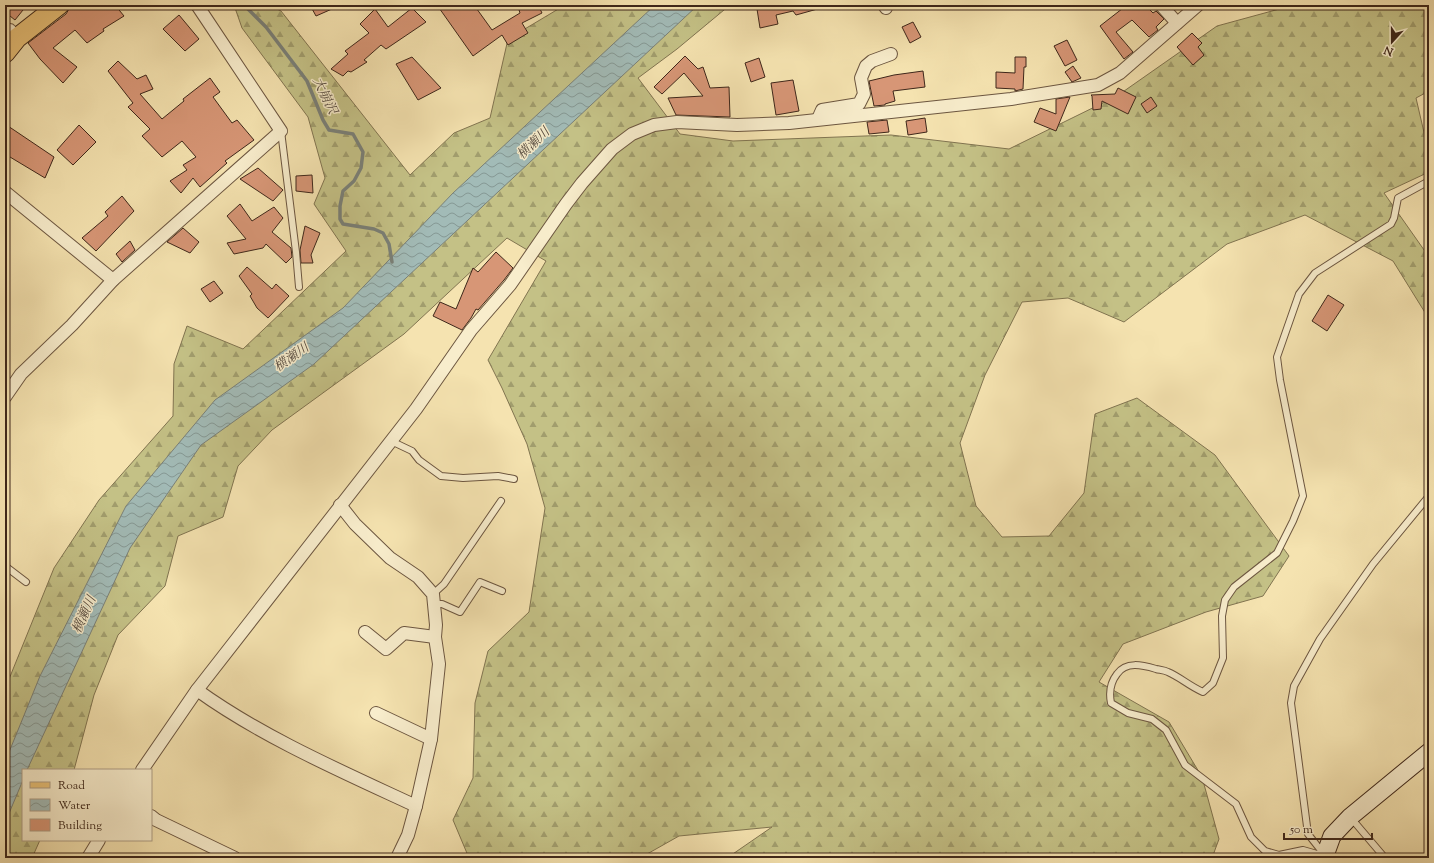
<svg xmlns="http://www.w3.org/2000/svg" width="1434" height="863" font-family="'Sorts Mill Goudy','Noto Serif JP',serif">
<defs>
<pattern id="forest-firs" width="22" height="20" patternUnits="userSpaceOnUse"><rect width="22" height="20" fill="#c4c186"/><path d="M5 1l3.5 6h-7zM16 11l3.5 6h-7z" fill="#a19d6d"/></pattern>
<pattern id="water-waves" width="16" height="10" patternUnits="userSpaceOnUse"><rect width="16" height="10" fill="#a2bbb7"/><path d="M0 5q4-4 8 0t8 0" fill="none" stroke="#859894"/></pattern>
</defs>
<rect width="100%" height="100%" fill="#f5e3b0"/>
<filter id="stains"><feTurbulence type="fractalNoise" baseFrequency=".005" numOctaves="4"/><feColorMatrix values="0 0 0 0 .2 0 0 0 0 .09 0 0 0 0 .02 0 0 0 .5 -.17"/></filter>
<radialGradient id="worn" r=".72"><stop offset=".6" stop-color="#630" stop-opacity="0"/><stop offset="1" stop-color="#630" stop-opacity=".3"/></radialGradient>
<!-- forest -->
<path fill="url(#forest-firs)" stroke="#817450" d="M234 5H269L281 11 410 175 454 133 490 118 508 39 565 5H730L677 49 638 78 680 134 733 141 891 135 1009 149 1117 96 1217 26 1294 5H1429V91L1416 98 1429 154V172L1384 193 1429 257V319L1393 261 1305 215 1227 244 1124 322 1068 298 1022 302 985 375 960 443 976 506 1002 537 1049 536 1084 493 1095 414 1137 398 1215 455 1289 556 1263 596 1206 612 1123 644 1099 682 1169 722 1202 777 1219 839 1212 858H727L772 827 679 836 640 858H469L453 820 473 778 475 703 488 651 529 612 545 508 527 444 502 388 488 360 546 261 507 238 404 334 272 430 238 466 223 517 178 536 165 586 118 635 94 695 74 770H23V840H40L32 858H5V689L54 568 99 500 173 416 174 364 187 326 243 349 346 251 314 204 325 178 308 117 242 28Z"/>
<!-- water -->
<path fill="url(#water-waves)" stroke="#7a8078" d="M655 5H698L314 364 201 445 130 548 27 770H23V780L5 823V762L40 676 126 506 215 400 343 308 453 193Z"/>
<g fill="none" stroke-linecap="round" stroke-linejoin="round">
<!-- stream -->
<path stroke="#7a8078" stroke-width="3.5" d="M244 5 266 27 307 81 323 120 329 130 353 134 363 152 361 168 354 181 343 191 340 206V219L343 224 374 229 383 233 389 244 392 262"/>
</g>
<!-- building -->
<g fill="#d79676" stroke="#3e271a">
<path d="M5 5H27L15 20 5 12Z"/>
<path d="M70 5H115L124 16 103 29 104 31 87 43 75 30 53 48 77 67 63 83 40 59 28 43 66 14 69 9Z"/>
<path d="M310 5H341L316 16Z"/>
<path d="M437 5H474L492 30 520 13 519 10 529 5H538L542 13 522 23 528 33 508 45 502 35 473 56Z"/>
<path d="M779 5H821V8L796 15 793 11 776 15 778 24 760 28 757 9Z"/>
<path d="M1127 5H1145L1153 13 1156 11 1164 19 1156 27 1158 30 1149 37 1132 20 1116 32 1133 52 1124 59 1100 26Z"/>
<path d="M412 8 426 22 386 49 381 45 364 60 367 62 351 72 348 71 343 76 331 69 348 54 345 51 369 33 360 24 375 9 388 27Z"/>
<path d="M179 15 199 39 185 51 163 29Z"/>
<path d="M913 22 921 37 910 43 902 27Z"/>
<path d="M1192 33 1202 43 1198 47 1204 55 1193 65 1177 47Z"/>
<path d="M1067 40 1077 60 1065 66 1054 46Z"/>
<path d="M685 56 698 69 703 67 710 88 729 87 730 117 676 115 668 98 703 96 684 73 662 94 654 87Z"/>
<path d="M412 57 441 88 418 100 396 64Z"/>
<path d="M1015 57H1026V67H1024L1023 89 1015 91V89L996 88V72L1015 73Z"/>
<path d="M759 58 765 77 751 82 745 63Z"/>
<path d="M118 61 137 79 146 75 153 89 140 94 162 119 184 101 183 99 210 78 220 92 213 97 232 123 237 120 254 140 225 161 227 163 200 187 193 178 181 193 170 181 187 170 183 165 196 157 182 141 162 157 142 136 150 129 128 107 133 103 108 71Z"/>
<path d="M1073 66 1081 78 1072 82 1065 72Z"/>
<path d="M923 71 925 87 893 91 895 101 885 104V105L874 106 869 81 894 75Z"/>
<path d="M793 80 799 111 776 115 771 83Z"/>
<path d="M1118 88 1136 97 1128 114 1102 101 1101 109 1093 110 1092 96 1091 95 1115 94Z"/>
<path d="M1070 97 1056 131 1034 122 1040 108 1056 114V99Z"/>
<path d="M1151 97 1157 106 1147 113 1141 104Z"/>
<path d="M925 118 927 132 908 135 906 121Z"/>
<path d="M887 120 889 132 869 134 867 122Z"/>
<path d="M5 124 54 157 45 178 5 154Z"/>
<path d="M79 125 96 142 73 165 57 150Z"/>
<path d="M258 168 283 190 273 201 240 179Z"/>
<path d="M312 175 313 193 296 191V176Z"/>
<path d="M122 196 134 211 96 251 82 238 108 216 105 212Z"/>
<path d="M240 204 252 221 274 207 283 218 272 232 291 248 292 257 286 263 266 244 263 248 234 254 227 243 246 239 227 216Z"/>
<path d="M305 226 320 233 311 255 313 263H301L300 250Z"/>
<path d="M183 228 199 242 190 253 167 242Z"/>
<path d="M130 241 135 250 122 262 116 254Z"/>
<path d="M496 252 513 268 504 280 478 310 476 309 471 318 462 330 433 316 440 302 456 309 473 268 478 272Z"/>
<path d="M247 267 272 289 276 284 289 296 268 318 257 308 250 296 252 294 239 276Z"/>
<path d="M214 281 223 293 210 302 201 289Z"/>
<path d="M1328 295 1344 305 1327 331 1312 321Z"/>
</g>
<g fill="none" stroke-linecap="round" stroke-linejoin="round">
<defs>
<g id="lane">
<path d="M281 131 296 252 299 287"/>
<path d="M391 441 412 451 419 460 441 476 463 478 498 476 514 479"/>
<path d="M5 566 26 582"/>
<path d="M433 594 444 584 501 501"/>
<path d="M434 604H442L460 612 480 582 502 591"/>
<path d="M1351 818 1385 858"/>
<path d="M1323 853 1308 834 1291 703 1294 686 1320 639 1373 564 1429 496"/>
<path d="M1324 856 1303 850 1279 855 1265 851 1251 837 1236 804 1185 765 1166 730 1152 719 1128 713 1111 703C1109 693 1110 683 1117 674 1126 661 1142 665 1156 669 1160 670 1164 670 1168 672 1180 677 1189 686 1203 692L1213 683 1223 658 1222 616 1225 600 1234 587 1277 553 1293 521 1303 496 1280 380 1277 357 1299 294 1315 273 1391 224 1394 218 1398 198 1429 181"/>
</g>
<g id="street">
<path d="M884 5 886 8"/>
<path d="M1161 5 1177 23"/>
<path d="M5 30H10L17 38"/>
<path d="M818 119 822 110 859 104 864 94 861 78 866 66 872 61 891 54"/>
<path d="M5 192 113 280"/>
<path d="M5 397 21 374 72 325 113 280 281 131 197 5"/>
<path d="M340 505 355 524 390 558 418 577 433 594 436 625 435 637 439 664 431 739 416 806 408 835 397 858"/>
<path d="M365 632 386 649 404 633 435 637"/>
<path d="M197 690C262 737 343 772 416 806"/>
<path d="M376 713 431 739"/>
<path d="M142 770 197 690 416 409 471 330 510 285 566 204 582 183 612 149 632 134 654 125 677 122 737 125 789 123 1011 99 1098 85 1120 73 1198 5"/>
<path d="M151 816 156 820 235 858"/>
<path d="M88 858 99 840"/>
</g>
<path id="secondary" d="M1324 858 1332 836 1350 817 1429 752"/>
<path id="primary" d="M5 53 17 38 59 5"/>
</defs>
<!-- lane casing -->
<use href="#lane" stroke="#6c5640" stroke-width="8"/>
<!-- street casing -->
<use href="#street" stroke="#6c5640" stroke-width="14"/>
<!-- secondary casing -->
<use href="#secondary" stroke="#3e271a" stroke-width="19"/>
<!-- primary casing -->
<use href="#primary" stroke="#3e271a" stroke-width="21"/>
<!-- lane -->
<use href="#lane" stroke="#f8edcc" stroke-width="6"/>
<!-- street -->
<use href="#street" stroke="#f8edcc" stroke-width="12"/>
<!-- secondary -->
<use href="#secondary" stroke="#f8edcc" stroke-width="17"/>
<!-- primary -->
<use href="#primary" stroke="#eac278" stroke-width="19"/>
</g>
<g text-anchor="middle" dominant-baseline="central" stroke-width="3" stroke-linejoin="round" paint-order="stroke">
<!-- water labels -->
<g font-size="13" font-style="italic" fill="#574c41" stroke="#f8edcc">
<text transform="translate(324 96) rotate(64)">大崩沢</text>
<text transform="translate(534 144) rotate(-44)">横瀬川</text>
<text transform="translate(292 358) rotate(-35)">横瀬川</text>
<text transform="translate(85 615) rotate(-66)">横瀬川</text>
</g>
</g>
<!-- margin -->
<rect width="1434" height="863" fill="none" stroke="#f5e3b0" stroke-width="20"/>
<rect x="6" y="6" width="1422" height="851" fill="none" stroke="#3e271a" stroke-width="2"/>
<rect x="10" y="10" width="1414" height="843" fill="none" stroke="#3e271a"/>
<!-- legend -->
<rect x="22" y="769" width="130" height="72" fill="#f8edcc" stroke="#ae9e85"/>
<rect x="30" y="782" width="20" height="6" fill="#eac278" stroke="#ae9e85"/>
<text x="58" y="789" font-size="12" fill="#3e271a">Road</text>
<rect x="30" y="799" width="20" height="12" fill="url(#water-waves)" stroke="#ae9e85"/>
<text x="58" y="809" font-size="12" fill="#3e271a">Water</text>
<rect x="30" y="819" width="20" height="12" fill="#d79676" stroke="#ae9e85"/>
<text x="58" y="829" font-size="12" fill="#3e271a">Building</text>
<!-- north arrow -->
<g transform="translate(1392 42) rotate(201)" stroke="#f8edcc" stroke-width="3" paint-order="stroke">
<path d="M0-3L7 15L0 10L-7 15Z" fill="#3e271a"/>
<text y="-6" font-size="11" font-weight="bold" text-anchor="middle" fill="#3e271a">N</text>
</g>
<!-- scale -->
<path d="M1284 833v6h88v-6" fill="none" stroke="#3e271a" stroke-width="2"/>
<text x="1290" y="833" font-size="12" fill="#3e271a" stroke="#f8edcc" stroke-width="3" paint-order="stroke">50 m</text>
<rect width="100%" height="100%" filter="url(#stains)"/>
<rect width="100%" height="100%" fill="url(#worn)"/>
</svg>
